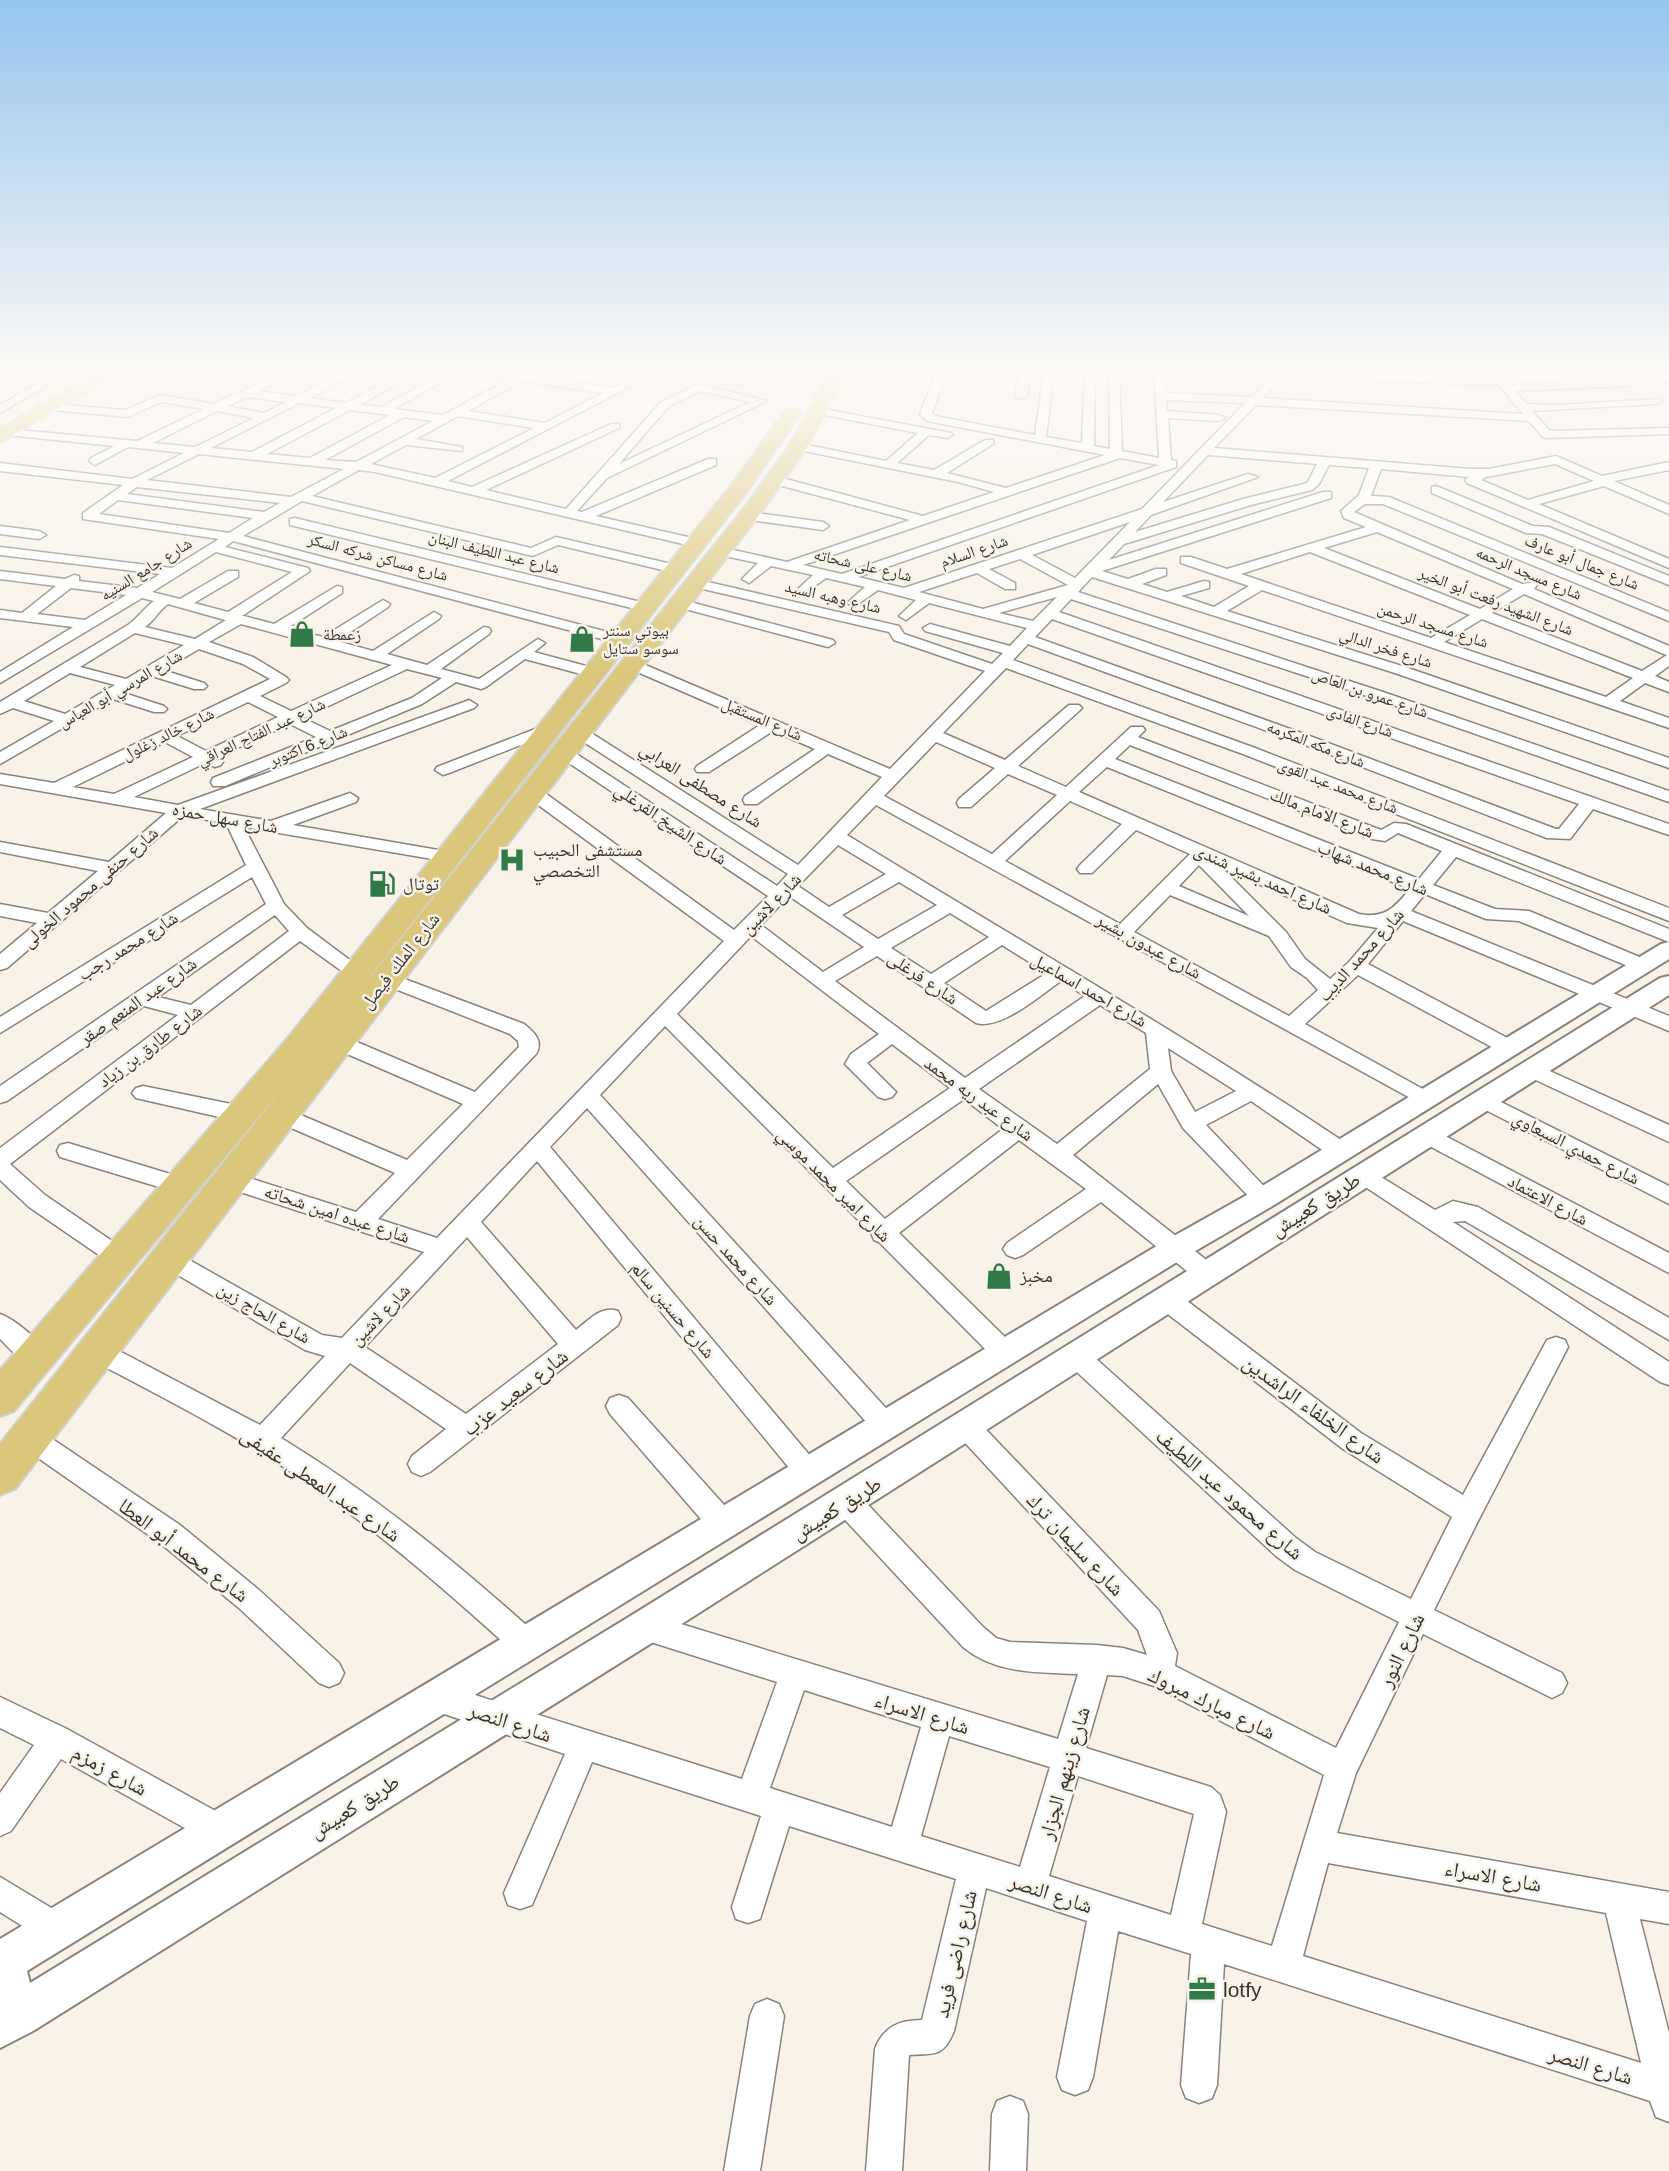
<svg xmlns="http://www.w3.org/2000/svg" width="1669" height="2171" font-family="Arial,'Noto Naskh Arabic',sans-serif">
<rect width="100%" height="100%" fill="#f9f2e9"/>
<g fill="none" stroke-linecap="round" stroke-linejoin="round">
<defs>
<g id="minor">
<path d="M59 371H72L0 413V405Z"/>
<path d="M346 371H360L310 398 346 403 406 371H420L360 405 381 407 447 371H460L394 409 443 415 510 379 471 371 519 374 538 371 532 376 613 388 646 371H660L448 481 472 487 611 424H619V428L486 490 566 509 661 402 699 384 767 401 607 478 577 511 582 512 708 459H716V465L596 516 701 540V546L696 547 375 472 359 470 312 496 531 548 556 537 680 566V572L675 573 558 545 533 556 302 501 243 536 623 636 625 639 623 642H613L233 541 225 547 308 568 310 571 242 616H244L274 624 337 586 342 587V593L288 628 323 637 383 600 390 604 388 607 337 641 373 651 434 612 441 616 439 619 387 654 427 665 484 627 489 628 491 631 489 634 441 669 479 679 538 639 545 643 534 652 597 669 600 672 592 677 525 659 486 687 481 689 456 682 422 704 225 786H213L211 782 213 778 316 737 290 724 218 757 223 762 221 765 215 767 205 763 134 797 178 805 464 702 469 700 477 705 474 708 200 809 271 821 350 793 358 798 356 802 293 825 450 852 459 857 450 862 244 827 284 904 307 928 367 973 364 977H350L300 941 10 1164 45 1195 128 1252 132 1258 128 1264 120 1267 112 1264 29 1207 0 1180V1148L178 1015 144 1006 7 1101 0 1103V1086L266 904 252 877 0 1033V1017L246 865 226 823 183 816 7 968 0 970V954L37 923 0 916V904L48 913 98 871 0 852V842L109 862 166 813 0 784V774L54 783 270 679 243 664 199 649 163 670 204 683 207 686 204 689H194L152 676 124 693 164 706 167 709 164 712H154L113 699 0 764V752L54 721 13 708 0 714V702L128 625C139 617 143 609 154 601L142 598 0 683V672L73 627 0 618V610L22 613 56 586 0 579V571L65 579 74 575 79 576V581L137 588 160 574 0 555V547L172 568 219 539 83 519V513L123 485 0 471V463L132 479 184 453 128 447 95 465 89 461 91 458 114 446 7 435 1 432 7 429 137 441 204 409 161 402 128 417 52 410 46 407 52 404 126 410 160 395 214 404 275 376 280 379 279 381 258 391 296 396ZM522 381 603 393 545 423 468 411ZM700 391 750 402 619 464 669 406ZM247 397 286 402 264 413 227 406ZM299 403 336 408 252 452 211 448ZM350 410 390 415 310 458 267 454ZM217 411 254 418 195 447 153 443ZM458 416 534 428 435 478 371 464 406 445 462 451V447L416 439ZM404 417 433 421 356 462 325 460ZM199 454 344 469 291 497 147 480ZM137 487 280 503 264 512 127 494ZM118 500 253 518 229 533 99 514ZM216 552 292 572 228 612 194 603 238 577V571H228L180 599 152 592ZM71 588 126 595 85 620 37 614ZM168 604 225 620H226L195 639 145 627C155 620 157 612 168 604ZM241 624 392 665 291 711 260 696 286 683 289 680 286 677 253 657 209 642ZM135 633 184 645 126 679 80 667ZM407 669 442 678 412 698 330 731 303 718ZM70 673 115 685 65 714 24 701ZM248 702 278 717 206 751 177 736ZM165 742 193 757 114 794 73 787ZM275 915 289 931 191 1005 158 997Z"/>
<path d="M701 371H722L725 374 720 377Z"/>
<path d="M747 371H758L747 385H739L738 383Z"/>
<path d="M937 371H947L932 413 935 416 1035 435 1044 371H1054L1046 437 1082 443 1085 371H1095L1094 446 1110 449 1109 371H1119L1122 451 1159 458 1154 371H1164L1166 393 1251 397 1276 371 1493 378 1490 371H1498L1510 385 1629 380 1634 383 1629 386 1515 391 1526 404 1558 405 1660 399 1662 401 1656 404 1532 411 1550 431 1669 428V434L1547 438 1543 437 1529 421 1256 405 1214 448 1470 469H1489L1556 456 1602 476 1669 462V470L1614 481 1669 505V514L1604 486 1539 504 1669 559V568L1467 483 1465 480 1469 477 1381 469 1371 496 1389 497 1669 612V621L1383 504H1365L1354 512 1522 584 1535 582 1537 585 1534 589 1669 646V666L1655 676 1669 682V692L1645 683 1620 701 1669 718V728L1262 590 1227 611 1405 667 1669 758V768L1395 673 1092 577 1078 592 1386 693 1669 791V802L1376 699 1071 599 1059 612 1669 824V835L1593 809 1570 839 1547 838 1295 741 1028 644 1013 660 1255 748 1669 908V921L1243 754 1006 668 943 733 1005 760 1069 705H1079L1082 708 1079 711 1018 766 1066 787 1131 727H1143L1145 730 1138 737 1381 830 1394 823 1406 824 1669 929V942L1456 857 1433 885 1495 909 1529 911 1649 961 1652 965 1649 969H1635L1519 921 1486 919 1425 894 1411 911 1669 1016V1031L1403 921 1368 964 1515 1042 1518 1047 1515 1052H1501L1358 975 1305 1024 1430 1093 1434 1098 1430 1103 1423 1105 876 805 847 835C1015 938 1184 1035 1347 1144L1350 1150 1347 1156 1339 1158 1331 1156 1251 1101 1206 1125 1275 1198 1272 1204 1264 1206 1256 1204 1183 1128 1158 1084 1073 1155 1214 1266 1218 1273 1214 1280 1206 1282 1198 1280 1101 1202 1023 1255 1015 1258 1007 1255 1003 1249 1007 1243 1086 1189 1019 1140 899 1233 1014 1346 1017 1353 1014 1360 1005 1363 996 1360 879 1242 874 1240 871 1233 665 1026 600 1095 894 1417 898 1425 894 1433 885 1436 876 1433 587 1108 550 1147 817 1464 821 1472 817 1480 808 1484 799 1480 537 1161 481 1222 576 1330C589 1320 601 1305 618 1311L621 1318 618 1325 430 1472 421 1476 412 1472 408 1464 412 1456 446 1429 350 1363 281 1438C373 1494 456 1562 536 1634L541 1644 536 1654 526 1658 516 1654C444 1588 370 1524 288 1470 224 1428 156 1394 88 1358L85 1351 88 1344 97 1341 106 1344 260 1425 325 1356 305 1350 161 1265 157 1259 161 1253 169 1250 177 1253 322 1335 342 1338 424 1252 222 1186 219 1180 222 1174 230 1172 356 1212 395 1173 273 1120 270 1115 273 1110 281 1107 289 1110 407 1160 463 1104 331 1047 328 1042 331 1037H345L475 1092 519 1047 518 1041 510 1034 380 983 377 979 380 975H394L524 1024C534 1032 544 1041 536 1054L378 1219 437 1238 724 941 526 796 524 792 526 788H538L734 930 768 896 557 755 555 752 557 749H569L777 886 788 874 573 735 571 732 573 729H585L798 865 882 777 828 754 757 804H745L743 800 745 796 815 749 773 731 709 772H697L695 769 697 766 760 725 626 667 624 664 626 661H636L890 769 985 671 894 640 889 632 690 586V580L695 579 899 626 904 634 992 664 1003 653 925 631 923 628 930 624 1010 646 1027 628 929 603 906 620 899 616 916 600 878 590 854 607 847 603 865 587 826 578 805 593 798 589 813 575 771 566 749 583 742 579 758 563 715 554 713 551 720 547 787 562 910 520 771 483 769 480 775 476 923 516 994 492 958 482 794 449 792 447 798 443 886 461 918 433 814 413 812 411 818 408 951 433 953 435 947 438 929 435 897 463 934 470 985 440H993V444L947 473 1006 488 1105 455 927 421 920 414ZM1281 378 1499 385 1523 414 1262 398ZM1166 400 1245 403 1142 509 904 588 858 577 1176 467V461L1171 460 1168 418 1219 421 1225 418 1219 415 1167 411ZM1208 455 1317 464 1308 482 1304 484 1243 499 1135 532 1151 515 1258 477 1248 474 1163 502ZM1120 458 1159 465 842 574 803 565ZM1555 464 1594 481 1528 500 1481 480 1486 477ZM1329 465 1369 468 1359 495 1341 511 1344 518 1366 527 1227 569 1191 557H1181V563L1249 586 1214 607 1181 596 1209 588V582L1204 581 1167 592 1142 584 1166 575V569H1156L1128 579 1102 571 1331 498V492H1323L1109 560 1124 544 1251 505 1312 490 1319 484ZM1130 522 1075 578 1032 555ZM1377 532 1513 589 1480 609 1324 548ZM1310 552 1470 615 1431 638 1241 574ZM1020 559 1068 585 983 609 919 592 977 573 1005 589H1015V583L989 569ZM1524 594 1664 654 1667 655 1642 671 1492 613ZM1057 597 1033 621 999 613ZM1052 619 1579 804 1559 829H1556L1307 735 1035 637ZM1482 619 1633 678 1606 697 1444 642ZM936 742 995 768 959 799 957 803 959 807H971L1008 774 1057 795 992 854 884 796ZM1130 745 1372 839 1385 841 1398 833 1442 851 1419 879 1115 759ZM1107 767 1410 889C1395 907 1385 919 1359 914L1079 792ZM1070 801 1122 824 1080 865 1077 869 1080 873H1092L1136 830 1190 854 1120 924 1005 861ZM838 845 886 874 829 907 798 886ZM1199 865 1249 916 1179 886ZM1222 868 1347 923 1378 928 1349 962 1330 979 1305 959 1286 932ZM899 882 937 905 878 939 842 915ZM1170 895 1269 936 1291 967 1307 978 1318 990 1289 1016 1134 932ZM789 896 864 947 823 972 761 925ZM950 913 989 937 931 974 891 948ZM751 936 879 1034 851 1054 845 1064 878 1097 885 1099 892 1097 896 1092 867 1063 892 1044 950 1088 833 1168 677 1014ZM1002 945 1047 973 986 1011 944 983ZM877 956 976 1023C1002 1030 1040 995 1061 981L1085 996 965 1078 835 981ZM1100 1005 1146 1033 1150 1069 1057 1144 979 1089ZM1168 1048 1236 1091 1195 1112 1171 1071ZM964 1099 1003 1129 885 1219 846 1181ZM467 1237 558 1344 466 1414 365 1347Z"/>
<path d="M1020 371H1030L1027 396 1021 399 1015 396Z"/>
<path d="M1651 371H1663L1669 375V383Z"/>
<path d="M1436 486 1533 526 1549 527 1669 576V585L1542 534 1526 533 1432 493V487Z"/>
<path d="M748 512 823 522 829 526 823 530 743 519V513Z"/>
<path d="M295 518 649 604 651 607 644 611 290 525V519Z"/>
<path d="M0 526 39 531 46 535 39 539 0 534Z"/>
<path d="M679 599 833 640 835 643 828 647 674 606V600Z"/>
<path d="M548 724 556 729 554 732 449 773 443 775 435 770 437 767Z"/>
<path d="M1532 1063 1669 1125V1142L1525 1075 1522 1070 1525 1065Z"/>
<path d="M143 1086 241 1106 249 1109 252 1114 249 1119 241 1122 136 1098 132 1093 136 1088Z"/>
<path d="M1483 1093 1669 1186V1204L1476 1105 1472 1100 1476 1095Z"/>
<path d="M1428 1127 1669 1253V1273L1420 1141 1417 1135 1420 1129Z"/>
<path d="M68 1143 190 1180 193 1186 190 1192 182 1194 60 1157 57 1151 60 1145Z"/>
<path d="M1363 1166 1435 1210 1453 1201 1478 1207 1669 1318V1340L1465 1221 1453 1222 1669 1362V1385L1660 1382 1355 1180 1352 1174 1355 1168Z"/>
<path d="M1165 1288 1174 1291 1361 1433 1463 1495 1547 1340 1556 1337 1565 1340 1568 1347 1478 1521 1434 1610 1562 1673 1567 1683 1562 1693 1552 1698 1542 1693 1423 1634 1356 1773 1337 1833 1669 1892V1924L1640 1919 1669 2033V2122L1656 2117 1650 2101 1224 1964 1217 2085 1212 2098 1199 2103 1186 2098 1181 2085 1191 1954 1118 1931 1093 2077 1088 2090 1075 2095 1062 2090 1057 2077 1087 1921 986 1888 954 2031C943 2058 934 2053 909 2055L902 2171H866L875 2049C883 2027 899 2020 922 2020L956 1879 789 1826 760 1919 748 1923 736 1919 732 1907 761 1816 592 1762 532 1905 520 1909 508 1905 504 1893 565 1754 426 1708 422 1698 426 1688 437 1683 742 1779 777 1682 635 1637 631 1627 635 1617 645 1613 1058 1739 1078 1674C1036 1672 996 1674 963 1647L836 1510 832 1501 836 1492 846 1489 856 1492 983 1627 996 1638 1010 1642 1097 1645 1123 1648 1147 1655 1138 1630 956 1433 952 1425 956 1417 965 1414 974 1417 1159 1611 1177 1653 1175 1666 1336 1748 1399 1622 1295 1570 1276 1556 1066 1362 1063 1355 1066 1348 1075 1345 1084 1348 1296 1538 1315 1552 1411 1599 1452 1517 1343 1449 1156 1305 1153 1298 1156 1291ZM1107 1675 1123 1676 1154 1686 1324 1775 1272 1946 1202 1924 1226 1812 1220 1795 1211 1787 1086 1748ZM804 1690 921 1727 892 1827 770 1788ZM949 1736 1050 1767 1020 1867 921 1836ZM1078 1776 1194 1814 1171 1915 1049 1876ZM1328 1863 1606 1913 1641 2063 1303 1956Z"/>
<path d="M0 1314C16 1320 40 1340 47 1356L44 1363C25 1370 13 1351 0 1339Z"/>
<path d="M619 1395 628 1398 733 1515 737 1524 733 1533 723 1536 713 1533 610 1414 606 1406 610 1398Z"/>
<path d="M30 1427 39 1430 180 1525 259 1590 339 1663 344 1673 339 1683 329 1687 319 1683 239 1608 160 1543 21 1446 17 1438 21 1430Z"/>
<path d="M0 1697 67 1729 230 1819 235 1830 230 1841 219 1846 208 1841 61 1759 11 1831 0 1836V1793L34 1745 0 1728Z"/>
<path d="M0 1877 68 1918 73 1930 68 1942 56 1947 0 1912Z"/>
<path d="M767 1999 779 2004 784 2016 760 2171H724L750 2016 755 2004Z"/>
<path d="M1010 2096 1023 2101 1028 2114 1026 2171H990L992 2114 997 2101Z"/>
</g>
<path id="tertiary" d="M1669 942V959L1274 1205 1185 1257 27 1971 30 1983 632 1615 1660 978 1669 976V995L658 1639 33 2031 0 2048V1939L1165 1241 1254 1191 1661 944Z"/>
<g id="primary">
<path d="M102 371H123L0 442V428Z"/>
<path d="M830 371H847L807 447 762 511 15 1489 0 1495V1444L294 1074 14 1411 0 1416V1370L287 1039 731 486 786 409H798L801 413 745 494 341 1014 748 503 789 446Z"/>
</g>
</defs>
<!-- minor casing -->
<use href="#minor" stroke="#8a837c" stroke-width="3"/>
<!-- tertiary casing -->
<use href="#tertiary" stroke="#8a837c" stroke-width="4"/>
<!-- primary casing -->
<use href="#primary" stroke="#d2d2d1" stroke-width="4"/>
<!-- minor -->
<use href="#minor" fill="#fff" fill-rule="evenodd"/>
<!-- tertiary -->
<use href="#tertiary" fill="#fff" fill-rule="evenodd"/>
<!-- primary -->
<use href="#primary" fill="#dac77b" fill-rule="evenodd"/>
</g>
<!-- sky -->
<linearGradient id="sky" x2="0" y2="1"><stop stop-color="#95c4ed"/><stop offset="0.55" stop-color="#fcf9f5"/><stop offset="1" stop-color="#fcf9f5" stop-opacity="0"/></linearGradient>
<rect width="1669" height="675" fill="url(#sky)"/>
<!-- icons -->
<defs>
<symbol id="shop-bare" viewBox="-9 -9 18 18"><path d="M-5-2.5h2.3a2.7 3.5 0 0 1 5.4 0H5L5.5 6h-11ZM-1.5-2.5h3a1.5 2.3 0 0 0-3 0Z" fill="#307a48" stroke="#f9f2e9" stroke-width="2.5" paint-order="stroke"/></symbol>
<symbol id="hospital-bare" viewBox="-9 -9 18 18"><path d="M-5-5h3v3.5h4V-5h3V5h-3V1.5h-4V5h-3Z" fill="#307a48" stroke="#f9f2e9" stroke-width="2.5" paint-order="stroke"/></symbol>
<symbol id="fuel-bare" viewBox="-9 -9 18 18"><path d="M-5.5-6h7V0h2V4h1.3V-2.5L3-4.5l.8-.8L6-3V5H2.5V1h-1V6h-7ZM-4.2-4.7v3.2H.2V-4.7Z" fill="#307a48" stroke="#f9f2e9" stroke-width="2.5" paint-order="stroke"/></symbol>
<symbol id="office-bare" viewBox="-9 -9 18 18"><path d="M-6-3h4V-5.5h4V-3h4V5H-6ZM-1-4.5V-3h2v-1.5ZM-6 0V1H6V0Z" fill="#307a48" stroke="#f9f2e9" stroke-width="2.5" paint-order="stroke"/></symbol>
</defs>
<g fill-rule="evenodd">
<use href="#shop-bare" x="283" y="615" width="38" height="38"/>
<use href="#shop-bare" x="563" y="620" width="38" height="38"/>
<use href="#hospital-bare" x="493" y="841" width="38" height="38"/>
<use href="#fuel-bare" x="363" y="865" width="38" height="38"/>
<use href="#shop-bare" x="980" y="1257" width="38" height="38"/>
<use href="#office-bare" x="1183" y="1970" width="38" height="38"/>
</g>
<g text-anchor="middle" dominant-baseline="central" stroke-width="5" stroke-linejoin="round" paint-order="stroke">
<!-- far-street labels -->
<g font-size="16" fill="#34312e" stroke="#f9f2e9">
<text transform="translate(974 551) rotate(-19)">شارع السلام</text>
<text transform="translate(494 552) rotate(14)">شارع عبد اللطيف البنان</text>
<text transform="translate(378 557) rotate(15)">شارع مساكن شركه السكر</text>
<text transform="translate(1582 562) rotate(22)">شارع جمال أبو عارف</text>
<text transform="translate(863 565) rotate(13)">شارع على شحاته</text>
<text transform="translate(146 569) rotate(-32)">شارع جامع السنيه</text>
<text transform="translate(1529 573) rotate(23)">شارع مسجد الرحمه</text>
<text transform="translate(833 597) rotate(13)">شارع وهبه السيد</text>
<text transform="translate(1496 601) rotate(21)">شارع الشهيد رفعت أبو الخير</text>
<text transform="translate(1433 625) rotate(18)">شارع مسجد الرحمن</text>
<text transform="translate(1386 648) rotate(18)">شارع فخر الدالي</text>
<text transform="translate(120 689) rotate(-30)">شارع المرسي أبو العباس</text>
<text transform="translate(1370 693) rotate(19)">شارع عمرو بن العاص</text>
<text transform="translate(762 719) rotate(23)">شارع المستقبل</text>
<text transform="translate(1360 721) rotate(19)">شارع الفادى</text>
<text transform="translate(261 732) rotate(-25)">شارع عبد الفتاح العراقي</text>
<text transform="translate(168 734) rotate(-26)">شارع خالد زغلول</text>
<text transform="translate(1316 744) rotate(21)">شارع مكه المكرمه</text>
<text transform="translate(308 746) rotate(-22)">شارع 6 اكتوبر</text>
<text transform="translate(1338 786) rotate(21)">شارع محمد عبد القوى</text>
</g>
<!-- far-poi labels -->
<g font-size="16" fill="#34312e" stroke="#f9f2e9" text-anchor="start">
<text x="603" y="630">بيوتي سنتر<tspan x="603" dy="18">سوسو ستايل</tspan></text>
<text x="323" y="634">زعمطة</text>
</g>
<!-- street labels -->
<g font-size="18" fill="#34312e" stroke="#f9f2e9">
<text transform="translate(701 785) rotate(33)">شارع مصطفى العرابي</text>
<text transform="translate(1322 813) rotate(21)">شارع الامام مالك</text>
<text transform="translate(225 818) rotate(10)">شارع سهل حمزه</text>
<text transform="translate(671 824) rotate(34)">شارع الشيخ الفرغلي</text>
<text transform="translate(1373 868) rotate(22)">شارع محمد شهاب</text>
<text transform="translate(1263 879) rotate(24)">شارع احمد بشير شندى</text>
<text transform="translate(90 887) rotate(-41)">شارع حنفى محمود الخولى</text>
<text transform="translate(771 904) rotate(-46)">شارع لاشين</text>
<text transform="translate(128 946) rotate(-32)">شارع محمد رجب</text>
<text transform="translate(1149 946) rotate(29)">شارع عبدون بشير</text>
<text transform="translate(1361 955) rotate(-48)">شارع محمد الديب</text>
<text transform="translate(400 961) rotate(-52)">شارع الملك فيصل</text>
<text transform="translate(923 978) rotate(34)">شارع فرغلى</text>
<text transform="translate(1089 990) rotate(30)">شارع احمد اسماعيل</text>
<text transform="translate(138 1001) rotate(-35)">شارع عبد المنعم صقر</text>
<text transform="translate(150 1046) rotate(-37)">شارع طارق بن زياد</text>
<text transform="translate(979 1099) rotate(36)">شارع عبد ريه محمد</text>
<text transform="translate(1576 1148) rotate(27)">شارع حمدي السبعاوي</text>
<text transform="translate(834 1185) rotate(45)">شارع امير محمد موسي</text>
<text transform="translate(1548 1200) rotate(28)">شارع الاعتماد</text>
<text transform="translate(337 1214) rotate(18)">شارع عبده امين شحاته</text>
<text transform="translate(736 1260) rotate(48)">شارع محمد حسن</text>
<text transform="translate(673 1310) rotate(50)">شارع حسنين سالم</text>
<text transform="translate(264 1313) rotate(30)">شارع الحاج زين</text>
<text transform="translate(380 1315) rotate(-46)">شارع لاشين</text>
</g>
<!-- poi labels -->
<g font-size="18" fill="#34312e" stroke="#f9f2e9" text-anchor="start">
<text x="533" y="850">مستشفى الحبيب<tspan x="533" dy="21">التخصصي</tspan></text>
<text x="403" y="884">توتال</text>
<text x="1020" y="1276">مخبز</text>
</g>
<!-- near-street labels -->
<g font-size="21" fill="#34312e" stroke="#f9f2e9">
<text transform="translate(1315 1204) rotate(-32)">طريق كعبيش</text>
<text transform="translate(515 1392) rotate(-38)">شارع سعيد عزب</text>
<text transform="translate(1314 1409) rotate(36)">شارع الخلفاء الراشدين</text>
<text transform="translate(321 1484) rotate(34)">شارع عبد المعطى عفيفى</text>
<text transform="translate(1230 1494) rotate(41)">شارع محمود عبد اللطيف</text>
<text transform="translate(836 1508) rotate(-32)">طريق كعبيش</text>
<text transform="translate(1076 1544) rotate(47)">شارع سليمان ترك</text>
<text transform="translate(184 1550) rotate(37)">شارع محمد أبو العطا</text>
<text transform="translate(1401 1650) rotate(-64)">شارع النور</text>
<text transform="translate(1212 1703) rotate(26)">شارع مبارك مبروك</text>
<text transform="translate(922 1713) rotate(17)">شارع الاسراء</text>
<text transform="translate(510 1722) rotate(18)">شارع النصر</text>
<text transform="translate(110 1770) rotate(29)">شارع زمزم</text>
<text transform="translate(1064 1773) rotate(-74)">شارع زينهم الجزار</text>
<text transform="translate(354 1806) rotate(-32)">طريق كعبيش</text>
<text transform="translate(1493 1876) rotate(10)">شارع الاسراء</text>
<text transform="translate(1051 1893) rotate(18)">شارع النصر</text>
<text transform="translate(955 1954) rotate(-77)">شارع راضى فريد</text>
<text transform="translate(1591 2065) rotate(17)">شارع النصر</text>
</g>
<!-- near-poi labels -->
<g font-size="21" fill="#34312e" stroke="#f9f2e9" text-anchor="start">
<text x="1223" y="1989">lotfy</text>
</g>
</g>
</svg>
